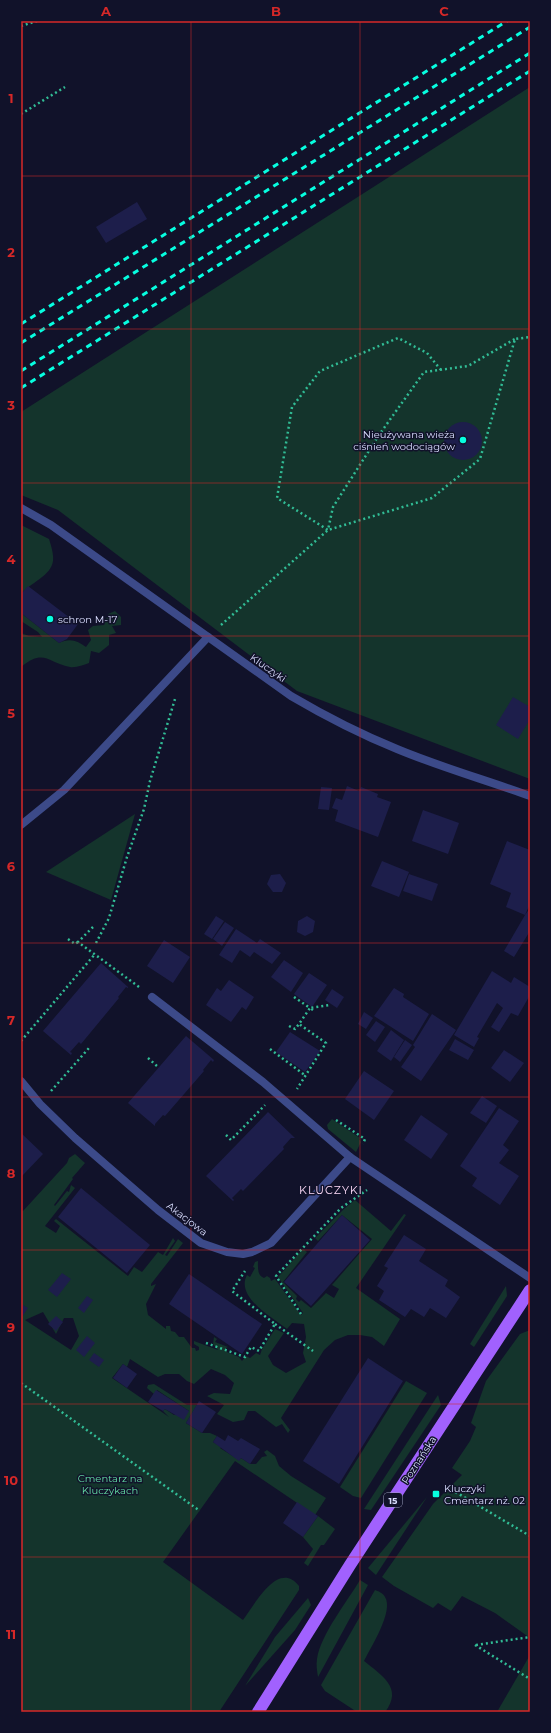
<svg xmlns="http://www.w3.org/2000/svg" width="551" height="1733" font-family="Montserrat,sans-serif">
<rect width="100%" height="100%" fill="#11122a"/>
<!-- green -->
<g fill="#14342c" fill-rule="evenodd">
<path d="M530 87V779L297 691 58 510 21 495V412Z"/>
<path d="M21 525 49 539C51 545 54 555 53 561 51 576 30 583 21 594Z"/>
<path d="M115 611 121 617V625L112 626 116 633 109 635V645L99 653 91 651 89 663C83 665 76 668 70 667 47 663 45 648 21 667V633L29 636 42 637 38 632 21 621V613L59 643C69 638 77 640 86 647L91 640 88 630 93 626 104 625 108 614Z"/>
<path d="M135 814 111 900 46 872Z"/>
<path d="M332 1119 360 1138 359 1139 361 1142 356 1152 328 1129 327 1125Z"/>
<path d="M75 1154 85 1163 72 1178 73 1179 54 1205 55 1206 67 1191 69 1192 71 1185 75 1188 45 1226 56 1233 60 1226 54 1221 56 1219 128 1276 134 1267 142 1272 158 1252 163 1255 173 1238 175 1241 165 1255 167 1256 178 1239 183 1243 151 1284V1286L156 1284 146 1304 148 1315 166 1329V1326H170L171 1331 175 1332 179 1337H184L192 1348H195L196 1351 199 1350V1347L194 1344V1341L218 1350 213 1344 214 1337 217 1339 215 1342 228 1347 226 1348 227 1352 239 1357 242 1361 246 1356 250 1358 256 1353 260 1355 262 1349 275 1329 284 1333 268 1356 273 1365 286 1373 306 1362 303 1353 306 1337 304 1324 292 1323 287 1329C273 1318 235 1297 247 1275L250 1277 255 1268 253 1267 255 1262 258 1261C258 1268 257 1275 264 1278L267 1276 270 1278 271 1281 275 1279 301 1315 303 1313 278 1277 303 1249 307 1252 283 1282 297 1296 296 1299 299 1302 301 1300 311 1308 326 1293 334 1298 339 1289 332 1285 372 1239 342 1215 318 1241 315 1238 345 1208 355 1200 391 1231 404 1214 406 1215 356 1288 400 1319 384 1346 372 1337 360 1335H348L335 1340 324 1350 281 1418 290 1430 288 1433 282 1424 276 1427 255 1411H248L244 1420 233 1422 217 1414 224 1405 207 1396 214 1393 230 1394 234 1383 225 1375 211 1369 194 1384 187 1381 179 1374H165L158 1377 130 1359 127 1367 123 1364 112 1378 169 1417 163 1411 165 1409 174 1415 189 1411 157 1390 154 1394 147 1388 148 1385 154 1384 187 1405H197L186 1423 202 1433H210L217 1436 213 1442 221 1447 220 1448 239 1460 241 1458 250 1464H256L262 1457 267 1456 264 1452 267 1450 275 1456 279 1466 291 1476 326 1498 315 1515 235 1461 163 1562 243 1620C254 1606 278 1559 299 1586V1590L219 1712H21V1210L23 1211 67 1163 69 1158ZM43 1312 56 1334 64 1318H73L79 1336 71 1350 25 1320Z"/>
<path d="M506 1286 507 1296 474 1347 470 1344Z"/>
<path d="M530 1330V1638L495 1613 462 1596 451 1611 438 1603 433 1608 394 1586 382 1577 433 1504 462 1475 452 1468 470 1441 476 1427 471 1423 486 1381 520 1334Z"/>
<path d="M406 1381 427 1393 361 1498 353 1496 340 1487Z"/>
<path d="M438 1395 441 1405 371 1510 364 1509Z"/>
<path d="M427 1497 376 1575 368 1568Z"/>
<path d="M318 1516 335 1529 324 1545H321L308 1566 304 1563 313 1549 303 1537Z"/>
<path d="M360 1580 368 1585 318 1677C317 1671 316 1665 317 1659 321 1634 347 1602 360 1580Z"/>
<path d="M375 1590C378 1591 383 1593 385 1597 394 1611 371 1647 364 1661 381 1675 404 1688 385 1712H357L325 1691 321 1685Z"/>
<path d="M308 1598 311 1605 295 1630 245 1686 275 1637Z"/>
<path d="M530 1655V1712H497Z"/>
</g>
<!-- building -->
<g fill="#1d1e4b">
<path d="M137 202 147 219 106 243 96 227Z"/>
<circle cx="463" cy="441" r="19"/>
<path d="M28 586 78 624 67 639 59 643 21 613V594Z"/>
<path d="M513 697 530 707V719L518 739 496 725Z"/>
<path d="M347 786 359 791 361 787 378 794 377 797 391 802 378 837 335 821 338 810 332 808 336 798 342 800Z"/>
<path d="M321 787 332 788 329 810 318 809Z"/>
<path d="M423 810 459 823 448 854 412 841Z"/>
<path d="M507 841 530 850V904L525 915 530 908V931L514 957 504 951 525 915 506 907 511 893 490 884Z"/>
<path d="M382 861 409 872 399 897 371 886Z"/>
<path d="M280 874 286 883 282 892H273L267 884 271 875Z"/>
<path d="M409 874 438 884 432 901 403 891Z"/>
<path d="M216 916 224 921 212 939 204 934Z"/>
<path d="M307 916 315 921 313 932 305 936 297 932 298 921Z"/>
<path d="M225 922 234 928 222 946 213 939Z"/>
<path d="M236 929 257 943 260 939 281 953 272 964 254 952 250 957 240 950 232 963 219 955Z"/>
<path d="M164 940 190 957 173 983 147 966Z"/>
<path d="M284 960 303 973 291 992 271 977Z"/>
<path d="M101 963 128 987V988L126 987 118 997 119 998 81 1044 79 1042 70 1052 72 1053 71 1055 43 1031Z"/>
<path d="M492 971 511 983 514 977 530 987V995L518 1016 511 1013 499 1032 491 1027 503 1008 497 1003 477 1037 479 1038 474 1047 454 1035Z"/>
<path d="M309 973 327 985 312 1007 294 994Z"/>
<path d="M229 980 254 997 246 1010 242 1007 231 1022 206 1005 217 988 221 991Z"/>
<path d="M394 988 404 994 403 997 429 1014 413 1041 374 1016Z"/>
<path d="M332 989 344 997 337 1008 325 1000Z"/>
<path d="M364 1012 373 1018 366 1029 358 1024Z"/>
<path d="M432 1014 456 1030 421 1081 401 1067 415 1047 413 1045Z"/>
<path d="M376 1021 385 1027 375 1042 366 1035Z"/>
<path d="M391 1030 404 1040 391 1061 377 1051Z"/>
<path d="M290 1032 320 1051 305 1072 276 1052Z"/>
<path d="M186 1036 214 1060 213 1062 211 1060 203 1070 204 1071 165 1116 163 1115 155 1124V1126L128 1103Z"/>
<path d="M455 1039 474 1050 468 1060 449 1050Z"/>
<path d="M405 1040 412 1045 400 1062 394 1057Z"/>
<path d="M504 1050 524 1063 510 1082 491 1068Z"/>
<path d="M364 1071 394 1091 374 1120 345 1099Z"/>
<path d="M482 1096 497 1106 486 1123 470 1113Z"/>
<path d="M499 1108 519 1121 503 1145 509 1150 499 1163 519 1176 500 1205 472 1186 477 1178 460 1166Z"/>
<path d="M268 1112 295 1138H291L283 1147 284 1149 243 1191 241 1189 232 1198 234 1200 233 1201 206 1176Z"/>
<path d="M421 1115 448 1134 431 1159 404 1140Z"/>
<path d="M21 1133 43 1154 21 1177Z"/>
<path d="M81 1188 150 1245 127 1273 58 1217Z"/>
<path d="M342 1215 370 1240 311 1306 284 1282Z"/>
<path d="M404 1235 426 1249 419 1261 448 1280 445 1286 460 1297 446 1318 430 1308 424 1317 411 1309 405 1317 379 1300 384 1291 377 1286 388 1268 384 1266Z"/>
<path d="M62 1273 71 1279 57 1297 48 1290Z"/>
<path d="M189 1274 262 1324 242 1354 169 1304Z"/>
<path d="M87 1296 93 1300 84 1313 78 1308Z"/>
<path d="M21 1304 28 1308 22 1317 21 1316Z"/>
<path d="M56 1316 63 1322 56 1331 48 1324Z"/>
<path d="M87 1336 95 1343 84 1357 76 1350Z"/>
<path d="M94 1353 104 1360 99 1367 89 1360Z"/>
<path d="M368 1358 403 1381 339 1484 303 1461Z"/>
<path d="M123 1364 137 1374 127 1388 113 1378Z"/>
<path d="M156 1390 189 1411 184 1420 165 1409 163 1411 148 1402Z"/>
<path d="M199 1401 216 1412 202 1433 186 1423Z"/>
<path d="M228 1435 238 1441 241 1438 260 1449 250 1464 241 1458 239 1461 213 1442 217 1436 225 1441Z"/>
<path d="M297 1502 318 1516 303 1537 283 1523Z"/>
</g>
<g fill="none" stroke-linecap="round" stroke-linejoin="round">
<!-- path -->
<g stroke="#31bc95" stroke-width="2.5" stroke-dasharray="2 3" stroke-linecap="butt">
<path d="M21 26 37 21"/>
<path d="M21 114 65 87"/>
<path d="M441 370 427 353 398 338 320 371 292 407 277 498 328 530 333 507 379 435 424 372 468 366 515 339"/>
<path d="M221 625 328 530 432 498 480 459 515 339 530 337"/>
<path d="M93 927 78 942 139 987"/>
<path d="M68 939 75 944 78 942"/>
<path d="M96 943 109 918 127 857 144 809 150 781 175 699"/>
<path d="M294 997 310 1008 299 1024 326 1043 297 1089"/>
<path d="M313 1010 310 1008 330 1005"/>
<path d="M289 1026 295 1029 299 1024"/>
<path d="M21 1041 95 954"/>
<path d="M270 1049 306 1076"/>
<path d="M148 1058 158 1067"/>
<path d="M51 1091 89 1048"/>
<path d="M336 1120 365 1139 363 1144"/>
<path d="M226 1135 231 1140 265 1105"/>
<path d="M301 1314 276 1276 341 1208 367 1190"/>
<path d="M275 1324 313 1351"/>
<path d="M206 1343 245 1357 251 1347 259 1351 275 1324 232 1291 245 1271"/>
<path d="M21 1383 200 1511"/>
<path d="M447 1487 530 1536"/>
<path d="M475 1645 530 1679"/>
<path d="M476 1645 530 1637"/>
</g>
<!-- street -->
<g stroke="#3c4a89" stroke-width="8">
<path d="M21 508 51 525 291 696C325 716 360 734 397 749 440 767 486 780 530 796"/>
<path d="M21 825 64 790 208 637"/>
<path d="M152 997 263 1082 350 1157 530 1278"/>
<path d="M21 1081 40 1104 75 1138 158 1210 201 1243 227 1252 243 1254 252 1252 271 1243 350 1157"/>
</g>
<!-- primary -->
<path stroke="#a161fe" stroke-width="12" d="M258 1712 350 1565 530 1290"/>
<!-- rail -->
<g stroke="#07fee0" stroke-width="3" stroke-dasharray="6 5" stroke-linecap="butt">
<path d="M21 324 507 21"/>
<path d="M21 343 530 27"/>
<path d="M21 371 530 53"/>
<path d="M21 388 530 71"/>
</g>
</g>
<!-- grid -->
<path fill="none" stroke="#d62828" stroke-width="1" stroke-opacity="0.55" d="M191 21V1712M360 21V1712M21 176H530M21 329H530M21 483H530M21 636H530M21 790H530M21 943H530M21 1097H530M21 1250H530M21 1404H530M21 1557H530"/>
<!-- markers -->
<g fill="#07fee0" stroke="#11122a" stroke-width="1.5">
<circle cx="463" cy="440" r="4"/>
<circle cx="50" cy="619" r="4"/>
<rect x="432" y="1490" width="8" height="8" rx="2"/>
</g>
<g text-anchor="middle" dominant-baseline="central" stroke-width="3" stroke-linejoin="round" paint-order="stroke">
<!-- shield labels -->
<rect fill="#11122a" stroke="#9ea1bf" stroke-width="1" x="384" y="1493" width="18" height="14" rx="3"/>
<g font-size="9" font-weight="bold" fill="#dadeff">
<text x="393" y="1500">15</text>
</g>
<!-- poi labels -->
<g font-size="10" fill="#dadeff" stroke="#11122a" text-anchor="start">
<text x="455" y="434" text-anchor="end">Nieużywana wieża<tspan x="455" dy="12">ciśnień wodociągów</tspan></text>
<text x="58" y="619">schron M-17</text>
<text x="444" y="1488">Kluczyki<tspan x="444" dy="12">Cmentarz nż. 02</tspan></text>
</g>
<!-- street labels -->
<g font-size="10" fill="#dadeff" stroke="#11122a">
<text transform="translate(268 668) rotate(35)">Kluczyki</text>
<text transform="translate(187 1219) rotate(37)">Akacjowa</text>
<text transform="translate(419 1460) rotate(-57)">Poznańska</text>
</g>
<!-- park labels -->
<g font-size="10" fill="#64e0a6" stroke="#11122a">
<text x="110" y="1478">Cmentarz na<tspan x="110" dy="12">Kluczykach</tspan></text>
</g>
<!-- neighbourhood labels -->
<g font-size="11" letter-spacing="1" fill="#ffdcfa" stroke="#11122a">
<text x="331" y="1190">KLUCZYKI</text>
</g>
</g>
<!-- border -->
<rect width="551" height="1733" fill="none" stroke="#11122a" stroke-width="44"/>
<rect x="22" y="22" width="507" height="1689" fill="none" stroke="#d62828" stroke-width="1.5"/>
<g font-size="13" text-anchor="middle" font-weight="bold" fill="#d62828">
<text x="106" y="16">A</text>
<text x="276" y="16">B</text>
<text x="444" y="16">C</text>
<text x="11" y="103">1</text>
<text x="11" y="257">2</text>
<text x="11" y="410">3</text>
<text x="11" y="564">4</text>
<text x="11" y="718">5</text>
<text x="11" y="871">6</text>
<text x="11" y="1025">7</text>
<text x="11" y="1178">8</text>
<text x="11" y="1332">9</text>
<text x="11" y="1485">10</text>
<text x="11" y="1639">11</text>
</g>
</svg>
